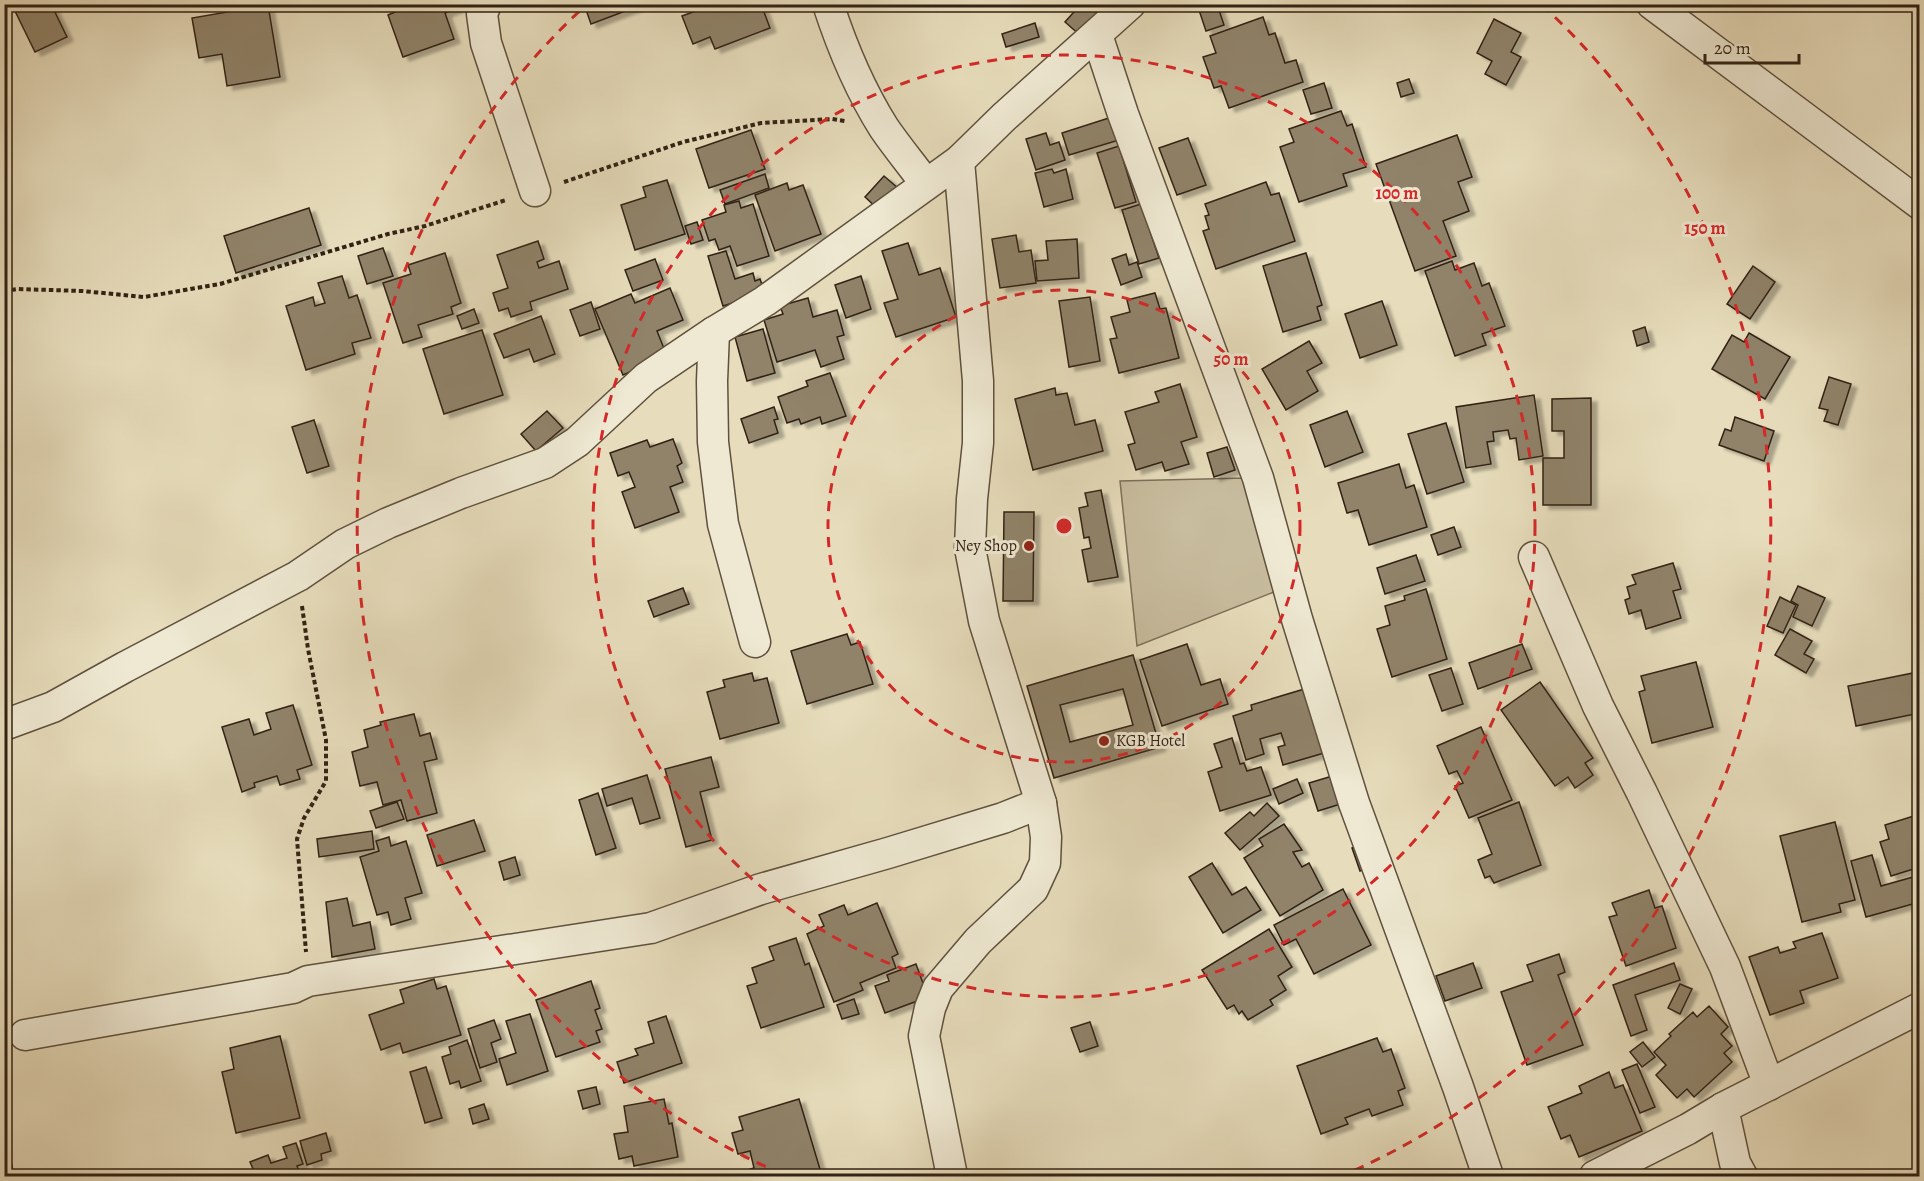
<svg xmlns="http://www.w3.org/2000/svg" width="1924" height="1181" font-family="Alegreya,serif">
<defs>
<filter id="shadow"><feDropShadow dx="6" dy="4" stdDeviation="1.5" flood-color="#0004"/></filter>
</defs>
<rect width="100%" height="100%" fill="#e7ddbc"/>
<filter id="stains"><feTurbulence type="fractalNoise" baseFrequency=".00333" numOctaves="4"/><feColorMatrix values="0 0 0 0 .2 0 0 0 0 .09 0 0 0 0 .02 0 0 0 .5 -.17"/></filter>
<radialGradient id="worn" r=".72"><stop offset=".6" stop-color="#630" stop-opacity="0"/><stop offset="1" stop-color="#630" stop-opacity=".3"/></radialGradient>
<!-- green -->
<path fill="#c8bd9f" stroke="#7d705a" stroke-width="1.5" d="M1245 478 1274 592 1137 646 1120 481Z"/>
<!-- building -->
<g fill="#90836b" stroke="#322214" stroke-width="1.5" fill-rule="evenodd" filter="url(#shadow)">
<path d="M28 4H51L67 37 35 52 15 11Z"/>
<path d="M392 4H459L460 7 445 13 454 39 403 57 388 15 395 12Z"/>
<path d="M584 4H644L591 24Z"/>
<path d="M700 4H761L770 28 715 49 710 37 693 44 682 16 701 9Z"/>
<path d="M1081 4H1108L1080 35 1065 22Z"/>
<path d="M1197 4H1217L1224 25 1206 31Z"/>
<path d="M268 5 280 77 227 86 222 54 199 58 192 18Z"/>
<path d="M1263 17 1269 35 1275 33 1285 63 1296 60 1303 82 1229 108 1221 86 1214 88 1203 57 1216 53 1210 36Z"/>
<path d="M1494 19 1521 33 1511 52 1521 57 1506 85 1485 74 1492 61 1477 53Z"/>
<path d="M1035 23 1039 37 1006 47 1002 34Z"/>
<path d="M1409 79 1414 93 1401 97 1397 83Z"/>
<path d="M1324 83 1332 108 1311 114 1303 90Z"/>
<path d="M1341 111 1347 126 1352 124 1366 167 1343 174 1347 186 1299 202 1280 147 1294 142 1289 129Z"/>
<path d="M1112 117 1119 140 1069 155 1062 133Z"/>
<path d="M751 130 765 169 709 188 696 149Z"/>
<path d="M1046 133 1050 145 1059 142 1065 160 1036 170 1026 139Z"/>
<path d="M1457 135 1472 177 1458 182 1469 211 1443 221 1456 256 1415 271 1376 164Z"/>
<path d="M1188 138 1206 185 1177 195 1159 148Z"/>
<path d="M1119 146 1136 202 1115 208 1097 153Z"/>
<path d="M1052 169 1054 173 1066 169 1073 199 1044 207 1035 173Z"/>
<path d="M765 174 769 188 725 204 720 190Z"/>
<path d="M884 176 899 189 880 211 865 197Z"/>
<path d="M667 180 685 234 635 250 621 205 646 197 643 187Z"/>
<path d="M1266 182 1271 195 1279 193 1295 241 1216 269 1203 231 1209 229 1205 216 1209 215 1205 204Z"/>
<path d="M787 183 789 190 803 185 821 234 775 251 755 195Z"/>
<path d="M739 201 741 208 753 204 769 256 737 266 730 246 719 250 715 239 709 241 702 220 726 212 724 205Z"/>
<path d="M1141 204 1159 258 1139 264 1122 210Z"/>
<path d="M309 208 321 245 236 273 224 236Z"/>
<path d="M697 222 703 240 691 244 685 226Z"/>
<path d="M1016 235 1019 252 1031 250 1036 283 1000 288 992 239Z"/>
<path d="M1077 239 1079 278 1037 281 1035 261 1048 260 1046 241Z"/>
<path d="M538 241 544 259 537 262 539 268 559 261 568 289 530 302 532 310 511 317 508 308 499 311 493 293 508 288 497 255Z"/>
<path d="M908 243 919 275 940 268 956 317 896 337 884 303 898 299 882 251Z"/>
<path d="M383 248 393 276 367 284 358 256Z"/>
<path d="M726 251 735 279 753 273 755 281 760 279 765 293 723 306 708 256Z"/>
<path d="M445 253 461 303 451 307 453 314 418 325 422 337 403 343 383 283 411 274 408 265Z"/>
<path d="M1306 253 1322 305 1317 307 1321 320 1283 332 1263 266Z"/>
<path d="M1126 254 1129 265 1137 262 1142 277 1121 285 1112 259Z"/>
<path d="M655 259 663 280 633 291 625 270Z"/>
<path d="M1452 261 1455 270 1474 263 1482 286 1489 283 1505 326 1482 334 1486 345 1455 356 1425 271Z"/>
<path d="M1753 266 1775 282 1750 319 1727 304Z"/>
<path d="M342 276 349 298 357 295 371 338 352 343 355 354 306 370 286 306 313 297 315 306 325 303 318 283Z"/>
<path d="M861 276 871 309 846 318 835 285Z"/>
<path d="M670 288 683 320 657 331 667 356 623 375 595 309 631 294 635 303Z"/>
<path d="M1155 293 1160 309 1166 308 1179 358 1119 373 1110 339 1117 338 1111 317 1130 312 1127 300Z"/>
<path d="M1090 297 1100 361 1069 367 1059 301Z"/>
<path d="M808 298 813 317 837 310 844 335 837 337 844 359 821 367 815 350 777 362 764 320 783 314 780 306Z"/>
<path d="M1382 301 1397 345 1360 358 1345 314Z"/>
<path d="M591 302 600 329 580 336 570 310Z"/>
<path d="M474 309 479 323 462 329 457 316Z"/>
<path d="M541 316 555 354 534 362 529 349 504 358 494 334Z"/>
<path d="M1645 327 1649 342 1637 346 1633 331Z"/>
<path d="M763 329 775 373 747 381 735 337Z"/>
<path d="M482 330 503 395 444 414 423 349Z"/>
<path d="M1749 333 1790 357 1765 399 1712 369 1732 335 1744 342Z"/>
<path d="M1309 341 1322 363 1307 371 1318 391 1286 410 1262 369Z"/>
<path d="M830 373 846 416 822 424 820 417 801 424 799 419 787 423 778 397 808 386 806 381Z"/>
<path d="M1829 377 1851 384 1838 425 1824 421 1828 410 1819 408Z"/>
<path d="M1180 384 1197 437 1181 442 1189 464 1165 471 1162 462 1136 470 1128 445 1135 443 1125 412 1159 402 1155 392Z"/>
<path d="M1055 388 1056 395 1067 393 1075 425 1095 420 1103 451 1033 470 1015 399Z"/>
<path d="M1534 395 1543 456 1519 460 1516 438 1510 439 1508 430 1493 432 1494 441 1487 442 1491 464 1466 468 1456 407Z"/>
<path d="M1591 398V505H1543V458H1564V431H1552V399Z"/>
<path d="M774 407 778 419 774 420 778 433 749 443 741 419Z"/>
<path d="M547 411 563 428 536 451 521 434Z"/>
<path d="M1347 411 1363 452 1325 467 1310 425Z"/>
<path d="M1735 417 1774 431 1764 461 1719 445 1725 429 1731 431Z"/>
<path d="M314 420 329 466 307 473 292 427Z"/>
<path d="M1446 423 1464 482 1427 494 1408 434Z"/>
<path d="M673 439 682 463 677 466 683 482 670 487 679 512 635 528 622 492 635 487 629 472 618 476 610 453 647 440 650 447Z"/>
<path d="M1227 447 1235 470 1214 477 1207 453Z"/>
<path d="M1399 464 1406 488 1414 485 1427 527 1369 545 1358 510 1347 513 1338 483Z"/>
<path d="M1101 490 1118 577 1088 582 1082 550 1091 548 1089 537 1084 538 1079 508 1088 506 1085 493Z"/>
<path d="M1004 512H1034L1033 601H1003Z"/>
<path d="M1454 527 1461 547 1438 555 1431 535Z"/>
<path d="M1416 555 1425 581 1385 594 1377 568Z"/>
<path d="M1673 563 1681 589 1673 591 1681 618 1646 629 1641 610 1629 614 1625 600 1630 598 1627 587 1636 584 1632 575Z"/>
<path d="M1798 586 1825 598 1812 626 1793 617 1798 605 1791 601Z"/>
<path d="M683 588 689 604 654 617 648 601Z"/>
<path d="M1426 589 1447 659 1392 677 1377 629 1390 625 1385 606 1405 600 1404 596Z"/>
<path d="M1780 597 1796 605 1783 633 1767 626Z"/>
<path d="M1790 629 1812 641 1804 654 1814 659 1806 673 1775 655Z"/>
<path d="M847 634 851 645 860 642 873 684 807 704 791 651Z"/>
<path d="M1187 644 1201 685 1220 679 1228 704 1162 726 1140 660Z"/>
<path d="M1522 644 1532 669 1478 689 1469 663Z"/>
<path d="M1133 655 1160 747 1054 778 1027 686ZM1123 689 1133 725 1070 742 1060 705Z"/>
<path d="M1696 662 1713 727 1652 743 1639 692 1645 690 1641 676Z"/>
<path d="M1451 668 1463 704 1442 711 1429 675Z"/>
<path d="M752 673 754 681 767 678 779 723 720 739 707 692 725 687 723 680Z"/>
<path d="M1913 673 1917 694H1920V713L1856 726 1848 686Z"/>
<path d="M1540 682 1593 758 1585 763 1593 775 1575 788 1568 777 1555 786 1501 710Z"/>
<path d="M1311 687 1331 751 1283 765 1278 747 1285 745 1281 733 1260 739 1264 754 1246 760 1233 716 1252 710 1251 705Z"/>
<path d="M293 705 312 765 297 770 300 779 280 785 277 776 254 783 255 787 242 792 222 727 249 719 254 735 271 729 266 713Z"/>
<path d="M414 714 420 736 430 733 437 759 424 762 437 813 407 821 401 800 383 805 377 782 360 786 352 752 368 747 364 730 381 725 380 722Z"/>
<path d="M1481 727 1512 800 1469 818 1455 786 1463 783 1457 771 1449 774 1437 746Z"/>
<path d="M1232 738 1240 764 1244 763 1247 771 1261 767 1271 795 1220 811 1208 772 1222 767 1214 744Z"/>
<path d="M711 757 719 787 700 792 712 840 686 847 665 769Z"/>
<path d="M1339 774 1347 802 1318 811 1309 783Z"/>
<path d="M647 775 660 818 640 824 632 798 607 806 602 789Z"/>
<path d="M1297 779 1303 793 1279 804 1273 789Z"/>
<path d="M598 793 616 848 596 855 579 800Z"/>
<path d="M397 802 404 819 376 828 370 811Z"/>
<path d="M1519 802 1541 865 1494 883 1490 876 1485 878 1478 860 1492 854 1478 818Z"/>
<path d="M1267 803 1279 816 1240 850 1225 833 1250 812 1254 816Z"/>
<path d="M1920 814V867L1891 876 1880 842 1889 839 1885 825Z"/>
<path d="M474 820 485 851 437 866 427 835Z"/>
<path d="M1835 822 1855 900 1839 904 1841 912 1802 922 1780 836Z"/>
<path d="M1284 824 1302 850 1293 852 1302 867 1309 863 1323 890 1280 916 1244 858 1263 846 1259 839Z"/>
<path d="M372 831 374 849 319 857 317 839Z"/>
<path d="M389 837 391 846 406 841 422 893 405 898 411 919 391 925 388 912 377 915 360 857 379 851 376 841Z"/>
<path d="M1363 844 1371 867 1360 871 1352 848Z"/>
<path d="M1872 855 1881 886 1920 875V902L1866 917 1851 861Z"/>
<path d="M515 857 520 875 504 880 499 862Z"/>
<path d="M1212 863 1232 895 1246 887 1261 910 1223 933 1189 877Z"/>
<path d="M1343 889 1371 945 1314 974 1296 939 1284 945 1274 925Z"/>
<path d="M1649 890 1655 908 1662 906 1676 948 1626 966 1609 917 1617 915 1612 903Z"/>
<path d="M347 898 353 926 370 922 375 949 332 957 326 902Z"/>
<path d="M877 903 898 954 892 957 896 968 860 983 863 990 834 1002 807 934 824 926 819 915 844 905 848 915Z"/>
<path d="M1269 929 1292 967 1278 976 1286 990 1270 1000 1273 1005 1248 1020 1242 1011 1239 1014 1234 1005 1227 1009 1202 970Z"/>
<path d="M1822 933 1838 978 1800 991 1804 1003 1770 1015 1749 957 1778 947 1780 953 1796 948 1793 942Z"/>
<path d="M796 938 805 965 809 963 824 1007 761 1028 747 986 757 983 752 968 774 960 769 947Z"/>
<path d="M1559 954 1565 972 1558 975 1583 1045 1527 1065 1501 992 1533 981 1527 965Z"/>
<path d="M1473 963 1482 988 1445 1001 1436 976Z"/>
<path d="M1674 963 1680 980 1635 995 1647 1030 1631 1036 1613 985Z"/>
<path d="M916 964 928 997 885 1013 875 986 889 981 887 975Z"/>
<path d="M434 979 437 989 446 986 461 1035 403 1053 400 1043 381 1050 369 1015 404 1003 400 990Z"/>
<path d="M591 981 600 1008 595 1010 602 1029 596 1031 600 1042 556 1057 536 1000Z"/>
<path d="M1680 984 1692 989 1680 1014 1668 1008Z"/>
<path d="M854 999 859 1014 842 1019 837 1005Z"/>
<path d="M1709 1006 1728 1027 1721 1034 1732 1046 1724 1053 1732 1062 1694 1097 1687 1089 1677 1098 1656 1075 1666 1065 1654 1052 1671 1036 1669 1034 1693 1012 1697 1017Z"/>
<path d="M530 1014 548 1071 507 1085 499 1059 516 1053 506 1021Z"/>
<path d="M666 1016 682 1063 624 1083 617 1062 638 1055 635 1049 654 1043 648 1022Z"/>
<path d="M494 1020 501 1039 491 1043 497 1062 480 1068 468 1029Z"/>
<path d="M1090 1022 1098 1046 1080 1052 1071 1028Z"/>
<path d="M280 1036 300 1118 236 1133 222 1072 234 1069 230 1048Z"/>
<path d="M1377 1038 1383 1052 1391 1049 1405 1088 1398 1091 1403 1105 1372 1116 1369 1109 1345 1118 1348 1124 1321 1134 1297 1066Z"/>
<path d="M467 1040 481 1081 461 1088 459 1081 450 1084 442 1057 451 1054 449 1047Z"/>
<path d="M1643 1042 1655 1057 1642 1067 1630 1052Z"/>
<path d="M1637 1064 1655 1107 1640 1113 1622 1070Z"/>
<path d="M426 1067 442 1118 425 1123 410 1072Z"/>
<path d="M1609 1072 1615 1088 1623 1085 1642 1131 1579 1157 1570 1135 1561 1139 1548 1107 1582 1093 1579 1086Z"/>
<path d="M596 1087 600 1104 583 1109 578 1091Z"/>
<path d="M664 1099 669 1124 672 1123 678 1157 634 1166 632 1156 619 1159 614 1134 628 1132 624 1106Z"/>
<path d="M799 1099 822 1176H741L740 1172 754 1168 750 1151 738 1154 732 1133 743 1130 739 1117Z"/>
<path d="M484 1104 489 1119 473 1124 469 1109Z"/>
<path d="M326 1133 331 1151 321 1154 322 1160 307 1165 300 1141Z"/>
<path d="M296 1143 303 1164 297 1166 301 1176H256L250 1162 268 1155 271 1163 287 1158 283 1147Z"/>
</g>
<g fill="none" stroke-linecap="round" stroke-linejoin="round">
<defs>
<g id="minor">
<path d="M486 4 482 14 486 43 535 191"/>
<path d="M828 4C842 47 860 90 884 128 897 147 912 165 926 184"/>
<path d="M1652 4 1920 204"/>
<path d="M1097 35 1123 114 1258 478 1297 619 1354 803 1458 1087 1488 1176"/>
<path d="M714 332 712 381 713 442 723 524 755 642"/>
<path d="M1534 557 1598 706 1642 793 1725 967 1769 1085"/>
<path d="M4 725 53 707 125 667 298 576 345 544 388 523 461 493 545 463 577 442 646 378 714 332 765 301 959 161 1004 117 1130 4"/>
<path d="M25 1035 293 988 308 981 651 928 761 889 888 853 1003 818 1041 803"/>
<path d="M1723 1108 1735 1163 1742 1176"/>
<path d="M952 1176 924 1036 930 1008 938 988 978 941 1033 889 1045 863 1046 837 1041 803 984 621 970 548 972 499 978 443V381L959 161"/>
<path d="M1595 1176 1688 1129 1723 1108 1920 1008"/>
</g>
</defs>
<!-- minor casing -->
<use href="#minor" stroke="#5f513e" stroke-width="33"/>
<!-- path -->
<g stroke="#322214" stroke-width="4" stroke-dasharray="4.5 3" stroke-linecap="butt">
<path d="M564 182 683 142 761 123 832 119 845 121"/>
<path d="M4 291 18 289 82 291 144 297 220 284 388 234 425 226 506 200"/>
<path d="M302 606 308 649 326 740V781L304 818 297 839 306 952"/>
</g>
<!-- minor -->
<use href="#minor" stroke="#efe9d3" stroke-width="30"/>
<defs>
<path id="rail" d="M4 1138 11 1176"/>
</defs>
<!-- rail casing -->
<use href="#rail" stroke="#322214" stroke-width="7"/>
<!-- rail -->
<use href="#rail" stroke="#efe9d3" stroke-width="4.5" stroke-dasharray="14" stroke-linecap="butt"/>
</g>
<!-- distance rings -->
<g fill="none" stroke="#d62828" stroke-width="3" stroke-dasharray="10 8">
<circle cx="1064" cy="526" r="236"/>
<circle cx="1064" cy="526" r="471"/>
<path d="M782 1174A707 707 0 0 1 586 5M1542 5A707 707 0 0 1 1346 1174"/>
</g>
<!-- markers -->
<g fill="#8f2418" stroke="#efe9d3" stroke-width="2">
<circle cx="1029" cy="546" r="6"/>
<circle cx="1104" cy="741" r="6"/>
</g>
<g text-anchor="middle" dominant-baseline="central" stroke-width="6" stroke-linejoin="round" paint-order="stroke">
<!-- poi labels -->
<g font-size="16" fill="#322214" stroke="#efe9d3" text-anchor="end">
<text x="1017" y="546">Ney Shop</text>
<text x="1116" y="741" text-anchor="start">KGB Hotel</text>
</g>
</g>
<circle cx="1064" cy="526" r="9" fill="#d62828" stroke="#efe9d3" stroke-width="3"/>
<g font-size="18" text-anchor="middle" font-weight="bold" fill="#d62828" stroke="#efe9d3" stroke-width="6" stroke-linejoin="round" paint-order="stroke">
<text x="1397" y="199">100 m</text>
<text x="1705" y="234">150 m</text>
<text x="1231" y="365">50 m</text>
</g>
<!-- margin -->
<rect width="1924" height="1181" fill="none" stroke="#e7ddbc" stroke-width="24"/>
<rect x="6" y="6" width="1912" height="1169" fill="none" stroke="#322214" stroke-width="3"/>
<rect x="12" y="12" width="1900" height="1157" fill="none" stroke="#322214" stroke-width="1.5"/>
<!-- scale -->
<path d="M1705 54v9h94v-9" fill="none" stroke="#322214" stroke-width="3"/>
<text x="1714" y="54" font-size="18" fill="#322214" stroke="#efe9d3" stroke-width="4.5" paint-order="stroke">20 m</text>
<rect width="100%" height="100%" filter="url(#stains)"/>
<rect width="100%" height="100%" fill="url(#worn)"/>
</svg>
